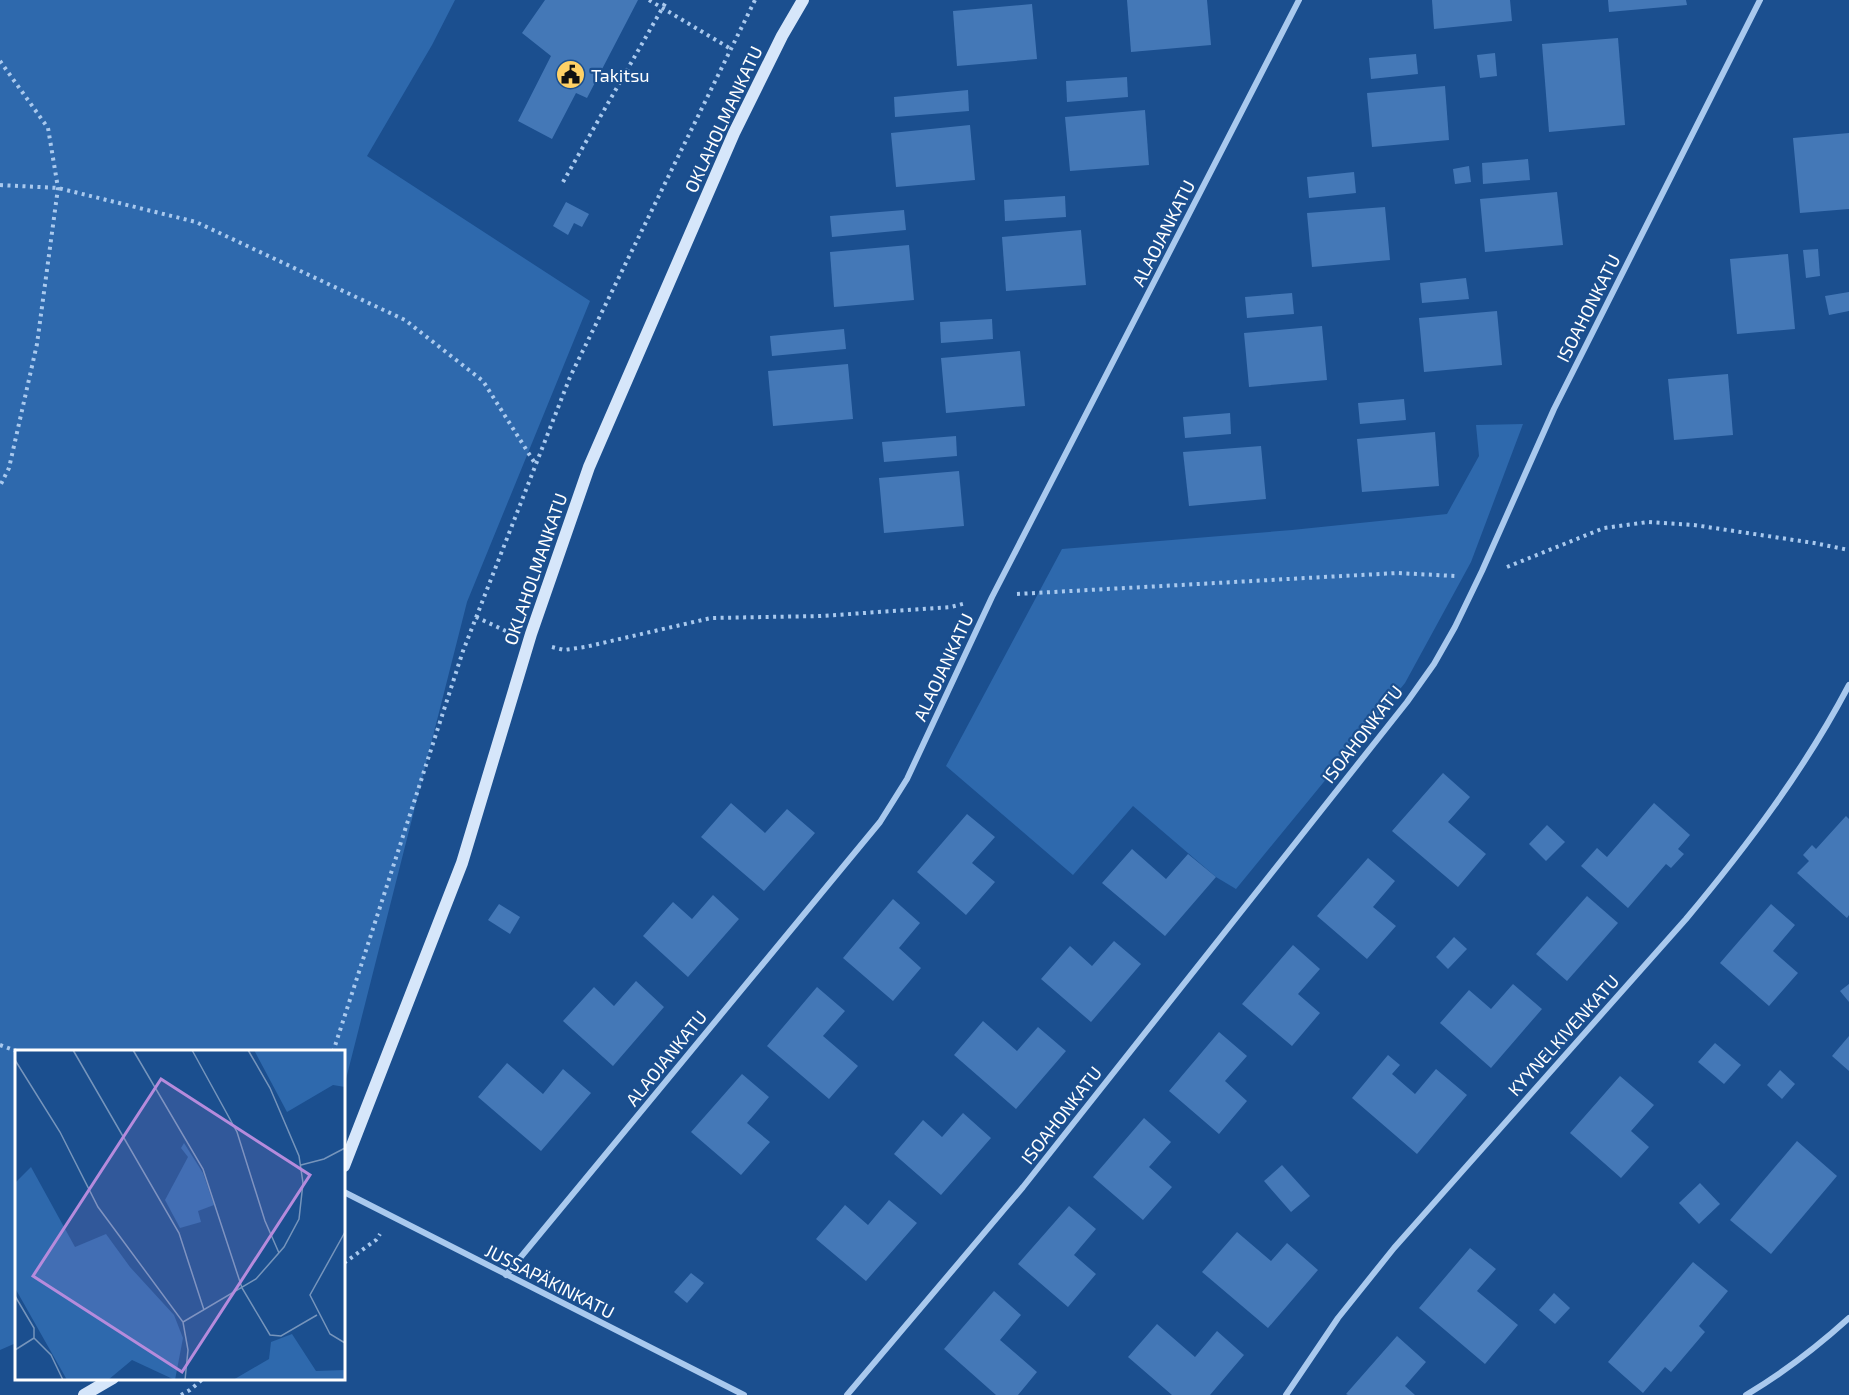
<svg xmlns="http://www.w3.org/2000/svg" width="1849" height="1395" font-family="'Exo 2',sans-serif">
<rect width="100%" height="100%" fill="#1b4f8f"/>
<!-- green -->
<g fill="#2e69ad">
<path d="M0 0H455L432 45 367 156 590 301 467 602 344 1087V1052H16V1343L0 1350Z"/>
<path d="M1523 424 1471 562 1405 683 1236 889 1216 877 1133 806 1073 875 946 766 1062 549 1292 530 1447 514 1479 456 1476 425Z"/>
</g>
<!-- building -->
<g fill="#4478b7">
<path d="M545 0H638L587 98 576 93 552 139 518 121 551 56 522 33Z"/>
<path d="M1127 0H1207L1211 45 1131 52Z"/>
<path d="M1432 0H1510L1512 21 1434 29Z"/>
<path d="M1608 0H1686L1687 5 1609 12Z"/>
<path d="M1032 4 1037 59 957 66 953 11Z"/>
<path d="M1618 38 1625 125 1549 132 1542 44Z"/>
<path d="M1495 53 1497 76 1480 78 1477 55Z"/>
<path d="M1416 54 1418 74 1371 79 1369 58Z"/>
<path d="M1127 77 1128 97 1067 102 1066 81Z"/>
<path d="M1445 86 1449 140 1372 147 1367 93Z"/>
<path d="M968 90 969 111 895 117 894 97Z"/>
<path d="M1145 110 1149 165 1070 171 1065 117Z"/>
<path d="M970 125 975 180 896 187 891 133Z"/>
<path d="M1849 133V209L1800 213 1793 138Z"/>
<path d="M1528 159 1530 180 1483 184 1482 163Z"/>
<path d="M1469 166 1471 182 1455 184 1453 169Z"/>
<path d="M1354 172 1356 193 1309 198 1307 177Z"/>
<path d="M1557 192 1563 245 1485 252 1480 199Z"/>
<path d="M1065 196 1066 217 1005 221 1004 200Z"/>
<path d="M566 202 589 214 582 227 574 223 568 235 553 226Z"/>
<path d="M1385 207 1390 260 1312 267 1307 213Z"/>
<path d="M904 210 906 230 832 237 830 216Z"/>
<path d="M1081 230 1086 285 1006 291 1002 237Z"/>
<path d="M909 245 914 300 834 307 830 252Z"/>
<path d="M1818 249 1820 276 1806 278 1803 250Z"/>
<path d="M1788 254 1795 329 1737 334 1730 259Z"/>
<path d="M1466 278 1469 299 1422 303 1420 283Z"/>
<path d="M1849 292V311L1829 315 1825 296Z"/>
<path d="M1292 293 1294 314 1247 318 1245 297Z"/>
<path d="M1497 311 1502 365 1424 372 1419 318Z"/>
<path d="M992 319 993 339 941 343 940 322Z"/>
<path d="M1322 326 1327 380 1249 387 1244 333Z"/>
<path d="M844 329 846 349 772 356 770 336Z"/>
<path d="M1020 351 1025 406 946 413 941 358Z"/>
<path d="M848 364 853 419 773 426 768 371Z"/>
<path d="M1728 374 1733 435 1674 440 1668 379Z"/>
<path d="M1404 399 1406 420 1360 424 1358 403Z"/>
<path d="M1230 413 1231 434 1185 438 1183 417Z"/>
<path d="M1435 432 1439 486 1362 492 1357 439Z"/>
<path d="M956 436 957 456 884 462 882 442Z"/>
<path d="M1261 446 1266 499 1189 506 1183 452Z"/>
<path d="M959 471 964 526 884 533 879 478Z"/>
<path d="M1443 773 1470 797 1448 822 1486 854 1458 887 1392 831Z"/>
<path d="M731 803 765 833 787 809 815 833 764 891 701 837Z"/>
<path d="M1654 803 1690 835 1678 849 1684 854 1671 868 1666 864 1628 908 1581 866 1597 848 1607 857Z"/>
<path d="M967 814 995 837 972 863 995 882 966 915 917 872Z"/>
<path d="M1846 816 1849 819V915L1847 918 1797 873 1809 861 1803 855 1812 845 1816 849Z"/>
<path d="M1547 825 1565 842 1546 861 1529 844Z"/>
<path d="M1132 849 1166 879 1188 854 1216 877 1165 936 1102 883Z"/>
<path d="M1368 858 1395 881 1373 907 1396 926 1367 959 1317 916Z"/>
<path d="M713 895 739 919 688 977 643 936 673 902 692 919Z"/>
<path d="M1587 896 1618 923 1567 981 1536 954Z"/>
<path d="M893 899 920 923 899 948 921 968 893 1001 843 958Z"/>
<path d="M499 904 520 917 510 934 488 920Z"/>
<path d="M1771 904 1795 925 1773 951 1798 973 1769 1006 1720 963Z"/>
<path d="M1454 937 1467 949 1448 969 1436 957Z"/>
<path d="M1114 941 1141 964 1091 1022 1041 979 1070 946 1092 966Z"/>
<path d="M1293 945 1320 969 1298 994 1320 1013 1292 1046 1242 1004Z"/>
<path d="M636 981 664 1007 613 1066 563 1021 594 987 614 1006Z"/>
<path d="M1513 984 1542 1009 1491 1068 1440 1023 1469 990 1491 1009Z"/>
<path d="M1849 984V1002L1840 991Z"/>
<path d="M817 987 845 1011 823 1036 858 1066 829 1099 767 1046Z"/>
<path d="M983 1021 1017 1051 1038 1027 1066 1051 1016 1109 954 1055Z"/>
<path d="M1219 1032 1247 1056 1225 1081 1247 1101 1219 1134 1169 1091Z"/>
<path d="M1849 1036V1071L1832 1056Z"/>
<path d="M1715 1043 1741 1065 1724 1084 1698 1062Z"/>
<path d="M1388 1055 1400 1065 1392 1074 1415 1094 1436 1069 1467 1095 1417 1154 1352 1098Z"/>
<path d="M507 1063 543 1094 563 1069 591 1093 541 1151 478 1097Z"/>
<path d="M1780 1070 1795 1084 1782 1099 1767 1085Z"/>
<path d="M742 1074 769 1097 747 1123 770 1142 741 1175 691 1132Z"/>
<path d="M1620 1076 1654 1105 1631 1131 1649 1147 1621 1178 1570 1133Z"/>
<path d="M963 1113 991 1138 941 1195 894 1154 923 1120 942 1137Z"/>
<path d="M1144 1118 1171 1142 1149 1167 1172 1187 1143 1220 1093 1177Z"/>
<path d="M1797 1141 1837 1176 1771 1254 1730 1220Z"/>
<path d="M1282 1165 1310 1196 1291 1212 1264 1181Z"/>
<path d="M1700 1183 1720 1204 1699 1224 1679 1203Z"/>
<path d="M889 1200 917 1223 866 1281 816 1239 845 1205 868 1225Z"/>
<path d="M1069 1206 1096 1229 1074 1255 1096 1274 1068 1307 1018 1264Z"/>
<path d="M1237 1232 1271 1261 1287 1243 1318 1270 1268 1328 1202 1272Z"/>
<path d="M1470 1248 1496 1269 1477 1291 1518 1325 1485 1364 1419 1308Z"/>
<path d="M1693 1262 1728 1291 1699 1326 1705 1332 1671 1372 1665 1367 1643 1393 1608 1362Z"/>
<path d="M691 1273 704 1283 687 1303 674 1292Z"/>
<path d="M994 1291 1021 1315 1000 1340 1037 1372 1018 1395H996L944 1349Z"/>
<path d="M1554 1293 1570 1308 1555 1324 1539 1310Z"/>
<path d="M1157 1324 1195 1357 1217 1331 1244 1355 1210 1395H1172L1128 1357Z"/>
<path d="M1397 1336 1426 1362 1405 1386 1415 1395H1348L1346 1394Z"/>
</g>
<g fill="none" stroke-linecap="round" stroke-linejoin="round">
<!-- path -->
<g stroke="#a9c9ee" stroke-width="4" stroke-dasharray="3 4.5" stroke-linecap="butt">
<path d="M649 0 731 49"/>
<path d="M0 61 48 128 58 188 37 344 9 468 0 486"/>
<path d="M563 182 667 0"/>
<path d="M0 185 58 188 196 222 405 320 483 381 536 465"/>
<path d="M1507 567 1604 528 1648 522 1694 525 1814 543 1849 550"/>
<path d="M1017 594 1397 573 1456 576"/>
<path d="M476 617 508 632"/>
<path d="M552 647 564 650 585 647 711 618 821 616 951 607 966 603"/>
<path d="M0 1045 19 1052"/>
<path d="M333 1052 463 651 570 377 755 0"/>
<path d="M344 1263 376 1240 380 1234"/>
<path d="M181 1395 190 1390 204 1378"/>
</g>
<!-- street -->
<g stroke="#a9c9ee" stroke-width="6">
<path d="M344 1192 744 1395"/>
<path d="M506 1275 880 822 907 779 992 597 1299 0"/>
<path d="M847 1395 1023 1187 1407 702 1434 664 1455 627 1482 571 1554 409 1760 0"/>
<path d="M1286 1395 1338 1318 1394 1248 1686 919C1747 846 1805 769 1849 685"/>
<path d="M1746 1395C1783 1373 1817 1347 1849 1318"/>
</g>
<!-- secondary -->
<g stroke="#d6e6fa" stroke-width="12">
<path d="M344 1166 462 863 531 634 589 467 734 133 782 36 803 0"/>
<path d="M84 1395 113 1378"/>
</g>
</g>
<!-- icons -->
<defs>
<symbol id="civic-disc" viewBox="-11 -11 22 22"><circle r="9.5" fill="#ffd166" stroke="#1b4f8f"/><path d="M-.6-6.5H3V-4.5H.6V-3L4-1V1h2V6H-6V1h2V-1L-.6-3ZM-1.2 2.5V6h2.4V2.5Z" fill="#111"/></symbol>
</defs>
<g fill-rule="evenodd">
<use href="#civic-disc" x="554" y="58" width="33" height="33"/>
</g>
<g text-anchor="middle" dominant-baseline="central" stroke-width="4.5" stroke-linejoin="round" paint-order="stroke">
<!-- poi labels -->
<g font-size="18" fill="#fff" stroke="#1b4f8f" text-anchor="start">
<text x="591" y="75">Takitsu</text>
</g>
<!-- street labels -->
<g font-size="18" fill="#fff" stroke="#1b4f8f">
<text transform="translate(723 119) rotate(-65)">OKLAHOLMANKATU</text>
<text transform="translate(1163 233) rotate(-63)">ALAOJANKATU</text>
<text transform="translate(1588 308) rotate(-63)">ISOAHONKATU</text>
<text transform="translate(535 569) rotate(-71)">OKLAHOLMANKATU</text>
<text transform="translate(943 667) rotate(-65)">ALAOJANKATU</text>
<text transform="translate(1362 734) rotate(-52)">ISOAHONKATU</text>
<text transform="translate(1563 1035) rotate(-48)">KYYNELKIVENKATU</text>
<text transform="translate(666 1058) rotate(-51)">ALAOJANKATU</text>
<text transform="translate(1061 1115) rotate(-52)">ISOAHONKATU</text>
<text transform="translate(550 1281) rotate(27)">JUSSAPÄKINKATU</text>
</g>
</g>
<!-- overview -->
<g transform="translate(15 1050)">
<rect width="330" height="330" fill="#1b4f8f"/>
<path d="M239 0H330V37L318 35 272 62ZM169 93 188 123 199 155 183 161 186 172 165 178 150 150 173 107 166 98ZM16 117 60 197 91 184 115 217 159 265 168 288 160 330 117 310 93 330H52L0 238V133ZM277 284 301 321 330 320V330H218L254 309 256 292Z" fill="#2e69ad"/>
<path fill="none" stroke="#7695bc" stroke-width="1.5" d="M58 0 164 183 189 260M118 0 188 119 227 238 255 285 266 286 302 265M177 0 222 82 250 171 264 203M0 10 45 82 83 157 168 272 173 300 170 330M286 115 309 109 330 98M330 182 295 245 315 284 330 293M0 246 19 278V288M168 272 241 229 269 197 284 169 288 133 284 106 255 38 233 0M19 288 36 305 48 330M0 300 19 288"/>
<path fill="#b68bdc" fill-opacity="0.15" stroke="#b68bdc" stroke-width="3" d="M146 29 295 125 167 322 18 226Z"/>
<rect width="330" height="330" fill="none" stroke="#fff" stroke-width="3"/>
</g>
</svg>
